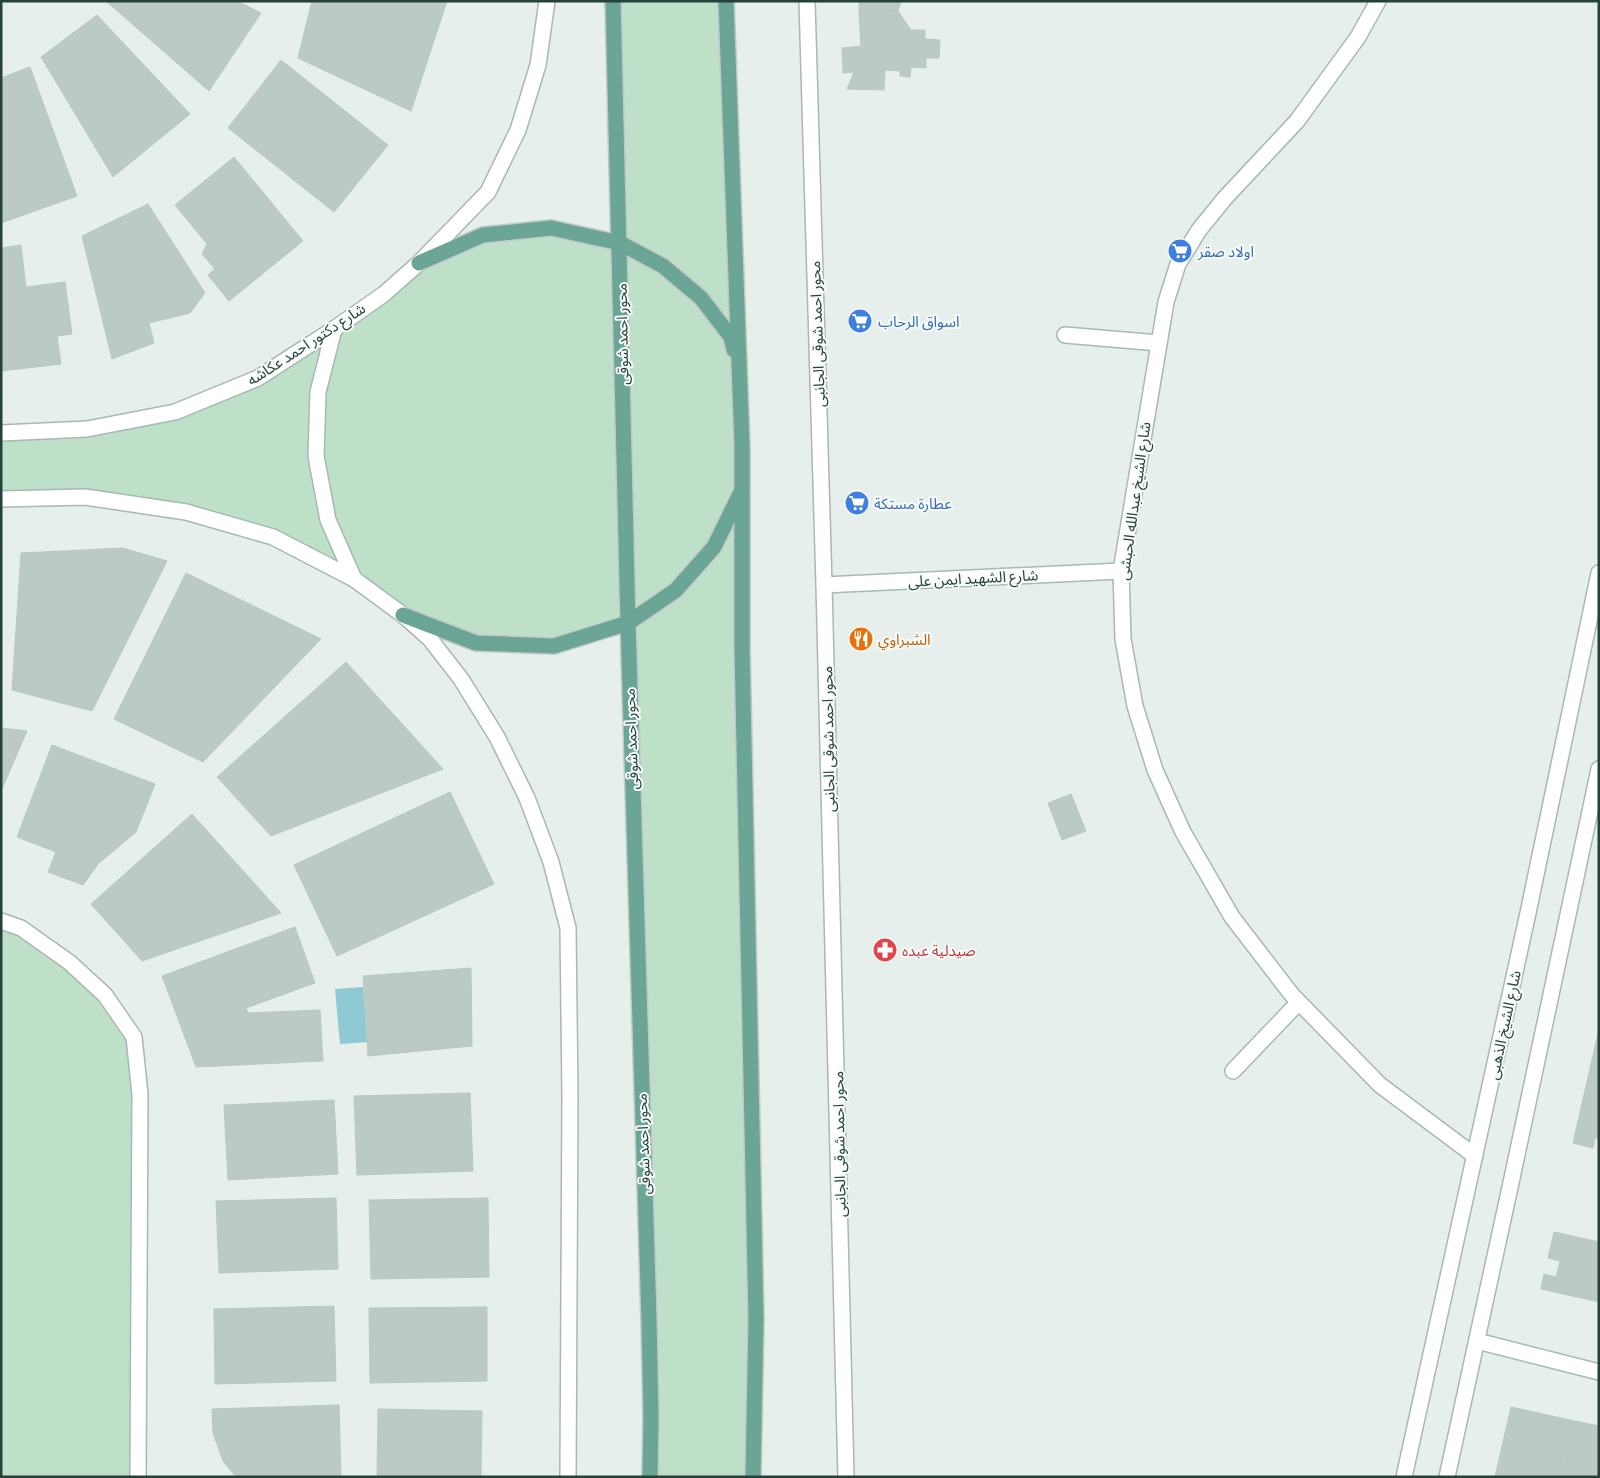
<svg xmlns="http://www.w3.org/2000/svg" width="1600" height="1478" font-family="Manrope,'Noto Sans Arabic',sans-serif">
<rect width="100%" height="100%" fill="#e6efeb"/>
<!-- green -->
<g fill="#bfe0c8">
<path d="M613 1H726L754 1477H649L628 623 554 646 476 643 403 615 273 537 85 497 1 499V433L175 412 258 378 419 263 483 235 551 228 619 243Z"/>
<path d="M1 921 69 962 134 1037 138 1477H1Z"/>
</g>
<!-- water -->
<path fill="#8ec9d4" d="M363 987 368 1042 340 1044 335 989Z"/>
<!-- building -->
<g fill="#bbcac4" stroke="#b8c9c2">
<path d="M106 1H237L261 13 209 91Z"/>
<path d="M312 1H447L411 111 298 58Z"/>
<path d="M859 1H901L898 11 859 13Z"/>
<path d="M898 11 911 30H925V39L940 40 939 58H926V68L911 67 910 77 900 76V71L885 70 884 90 847 89 854 72 843 73 842 48 861 46 859 13Z"/>
<path d="M97 15 190 114 113 177 41 57Z"/>
<path d="M281 60 388 145 334 212 228 128Z"/>
<path d="M30 67 77 196 1 223V78Z"/>
<path d="M234 157 303 241 229 301 208 275 215 269 202 254 207 244 175 205Z"/>
<path d="M148 204 205 293 190 313 149 323 154 343 112 359 82 236Z"/>
<path d="M21 245 26 287 65 282 72 334 57 336 61 364 1 371V248Z"/>
<path d="M123 548 167 561 92 711 12 690 21 553Z"/>
<path d="M186 573 321 639 203 762 114 719Z"/>
<path d="M346 662 443 769 271 836 217 777Z"/>
<path d="M1 728 27 731 1 791Z"/>
<path d="M52 745 155 784 136 832 98 864 83 885 48 872 56 852 17 837Z"/>
<path d="M450 792 494 884 337 956 294 865Z"/>
<path d="M1071 794 1086 831 1062 840 1048 803Z"/>
<path d="M192 814 281 913 142 961 91 904Z"/>
<path d="M295 927 315 983 246 1008 248 1013 320 1010 323 1061 196 1067 162 976Z"/>
<path d="M471 968 472 1046 368 1056 363 976Z"/>
<path d="M1599 1029V1138H1595L1593 1148 1573 1143Z"/>
<path d="M470 1093 473 1171 357 1175 354 1096Z"/>
<path d="M334 1100 338 1174 228 1180 224 1105Z"/>
<path d="M336 1198 338 1269 219 1273 216 1201Z"/>
<path d="M488 1198 489 1277 371 1279 369 1200Z"/>
<path d="M1554 1232 1599 1242V1302L1541 1289 1544 1274 1556 1277 1560 1261 1548 1258Z"/>
<path d="M334 1306 336 1381 215 1384 214 1309Z"/>
<path d="M487 1307V1381L370 1383 369 1308Z"/>
<path d="M339 1405 341 1477H236L223 1461 213 1433 212 1409Z"/>
<path d="M1511 1407 1570 1420 1557 1477H1495Z"/>
<path d="M378 1409 482 1411 481 1477H377Z"/>
<path d="M1570 1420 1599 1426V1477H1557Z"/>
</g>
<g fill="none" stroke-linecap="round" stroke-linejoin="round">
<defs>
<g id="minor">
<path d="M807 1 824 585 846 1477"/>
<path d="M1378 1 1358 37 1297 121 1225 198 1199 230 1178 264 1166 302 1121 571 1123 639 1135 706 1155 770 1183 832 1232 917 1292 995 1380 1085 1475 1156"/>
<path d="M334 329 318 392 316 456 328 520 354 579"/>
<path d="M1065 335 1159 343"/>
<path d="M1 433 87 429 175 412 258 378 334 329 384 294 419 263 488 192 518 130 538 65 547 1"/>
<path d="M1 499 85 497 186 512 273 537 354 579 403 615 430 639 461 679 497 737 527 798 551 862 568 928 570 1096 568 1477"/>
<path d="M824 585 1121 571"/>
<path d="M1 921 21 928 69 962 105 995 134 1037 140 1094 138 1477"/>
<path d="M1233 1071 1298 1003"/>
<path d="M1477 1341 1599 1372"/>
<path d="M1404 1477 1528 913 1599 573"/>
<path d="M1447 1477 1512 1178 1599 769"/>
</g>
<g id="major">
<path d="M613 1 628 623 649 1320 651 1416 650 1477"/>
<path d="M726 1 742 445V648L756 1319 753 1477"/>
<path d="M419 263 483 235 551 228 620 243 663 266 701 298 731 337 734 350"/>
<path d="M403 615 476 643 554 646 628 623 676 590 714 547 740 494"/>
</g>
</defs>
<!-- minor casing -->
<use href="#minor" stroke="#a8b8b2" stroke-width="18"/>
<!-- major casing -->
<use href="#major" stroke="#c2cac8" stroke-width="18"/>
<!-- minor -->
<use href="#minor" stroke="#fff" stroke-width="15"/>
<!-- major -->
<use href="#major" stroke="#6aa596" stroke-width="15"/>
</g>
<!-- icons -->
<defs>
<symbol id="supermarket-disc" viewBox="-11 -11 22 22"><circle r="9.5" fill="#3f7fe0" stroke="#f7fbf9"/><path d="M-6-5.5h2.5l.6 2H6L4.5 2H-2.5L-4.4-4H-6ZM-1.5 3.2a1.3 1.3 0 1 0 .1 0ZM3 3.2a1.3 1.3 0 1 0 .1 0Z" fill="#fff"/></symbol>
<symbol id="restaurant-disc" viewBox="-11 -11 22 22"><circle r="9.5" fill="#e8710a" stroke="#f7fbf9"/><path d="M-5-6h1v4h1v-4h1v4h1v-4h1v5L-1.5 .5V6h-2V.5L-5-1ZM5-6V6H3V1.5H1.5Q1.5-4 5-6Z" fill="#fff"/></symbol>
<symbol id="pharmacy-disc" viewBox="-11 -11 22 22"><circle r="9.5" fill="#e0444e" stroke="#f7fbf9"/><path d="M-2-6h4v4h4v4h-4v4h-4v-4h-4v-4h4Z" fill="#fff"/></symbol>
</defs>
<g fill-rule="evenodd">
<use href="#supermarket-disc" x="1166" y="237" width="28" height="28"/>
<use href="#supermarket-disc" x="846" y="307" width="28" height="28"/>
<use href="#supermarket-disc" x="843" y="489" width="28" height="28"/>
<use href="#restaurant-disc" x="847" y="625" width="28" height="28"/>
<use href="#pharmacy-disc" x="871" y="936" width="28" height="28"/>
</g>
<g text-anchor="middle" dominant-baseline="central" stroke-width="4" stroke-linejoin="round" paint-order="stroke">
<!-- shop labels -->
<g font-size="15" fill="#366cbe" stroke="#f7fbf9" text-anchor="start">
<text x="1198" y="251">اولاد صقر</text>
<text x="878" y="321">اسواق الرحاب</text>
<text x="874" y="503">عطارة مستكة</text>
</g>
<!-- street labels -->
<g font-size="15" fill="#24423a" stroke="#f7fbf9">
<text transform="translate(622 334) rotate(-91)">محور احمد شوقى</text>
<text transform="translate(817 334) rotate(-92)">محور احمد شوقى الجانبى</text>
<text transform="translate(306 344) rotate(-33)">شارع دكتور احمد عكاشه</text>
<text transform="translate(1134 501) rotate(-82)">شارع الشيخ عبدالله الحبشى</text>
<text transform="translate(973 578) rotate(-3)">شارع الشهيد ايمن على</text>
<text transform="translate(631 739) rotate(-92)">محور احمد شوقى</text>
<text transform="translate(828 739) rotate(-91)">محور احمد شوقى الجانبى</text>
<text transform="translate(1504 1025) rotate(-78)">شارع الشيخ الذهبى</text>
<text transform="translate(643 1144) rotate(-92)">محور احمد شوقى</text>
<text transform="translate(839 1144) rotate(-91)">محور احمد شوقى الجانبى</text>
</g>
<!-- food labels -->
<g font-size="15" fill="#c56008" stroke="#f7fbf9" text-anchor="start">
<text x="878" y="639">الشبراوي</text>
</g>
<!-- health labels -->
<g font-size="15" fill="#be3a42" stroke="#f7fbf9" text-anchor="start">
<text x="902" y="950">صيدلية عبده</text>
</g>
</g>
<!-- border -->
<rect width="1600" height="1478" fill="none" stroke="#24423a" stroke-width="5"/>
</svg>
